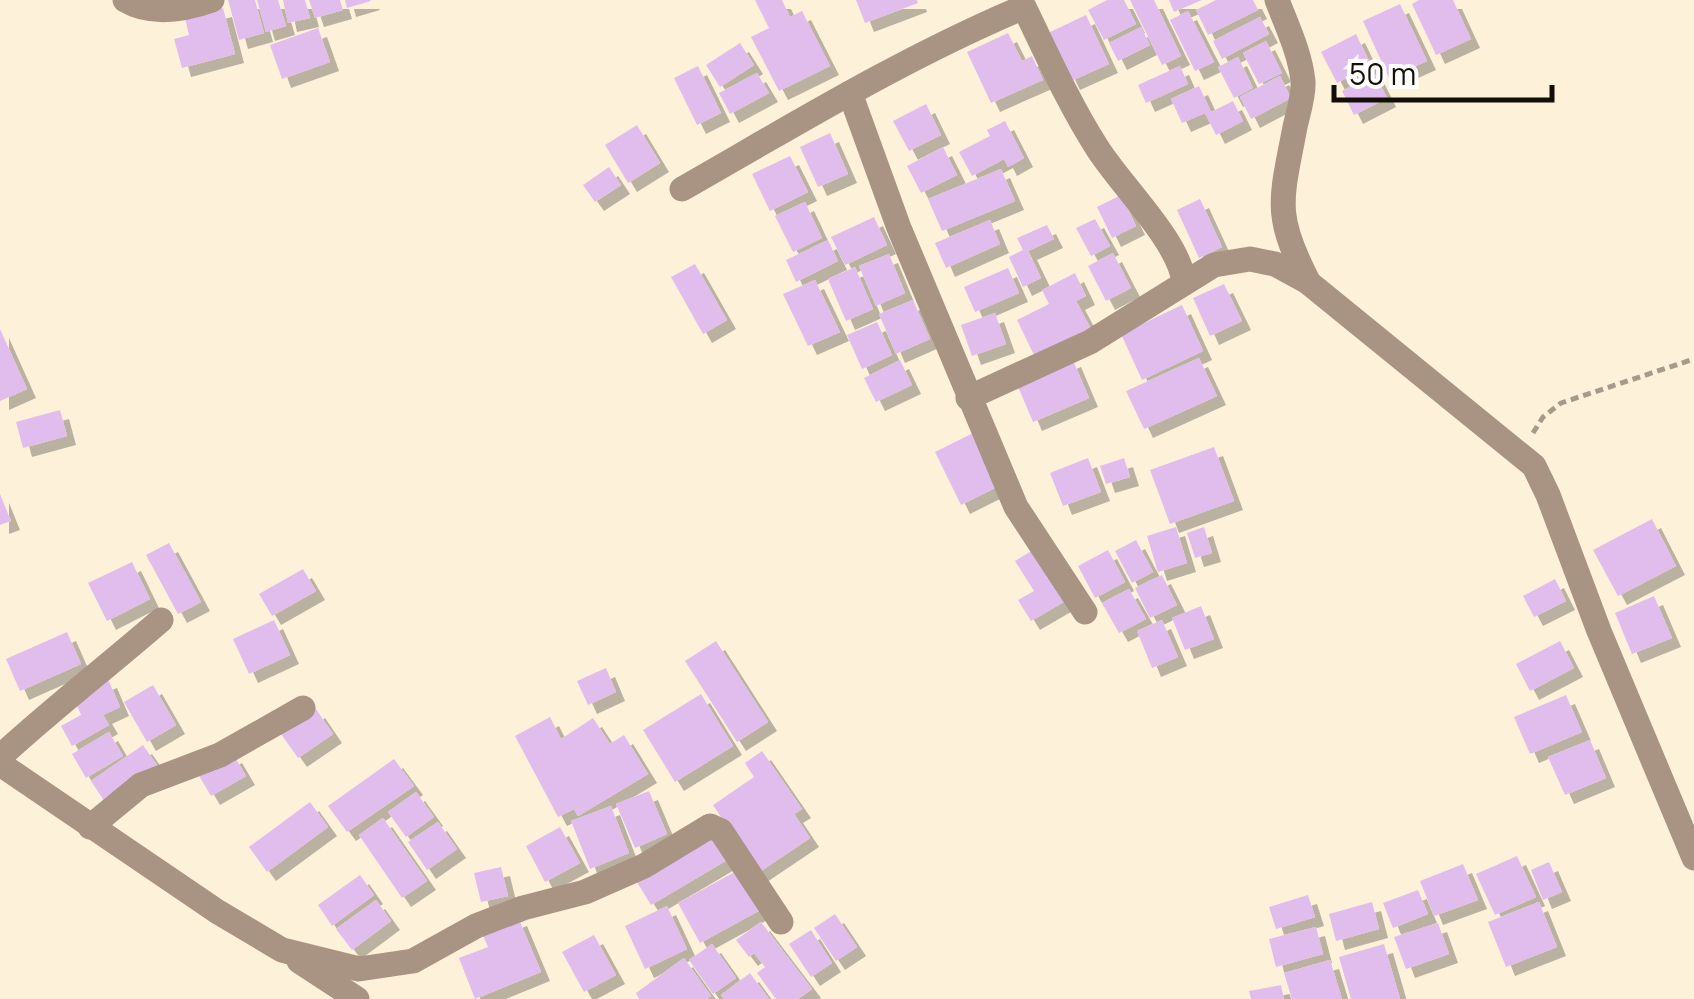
<svg xmlns="http://www.w3.org/2000/svg" width="1694" height="999" font-family="Manrope,sans-serif">
<defs>
<filter id="shadow"><feDropShadow dx="9" dy="9" stdDeviation="0" flood-color="#0004"/></filter>
</defs>
<rect width="100%" height="100%" fill="#fef1da"/>
<!-- building -->
<g fill="#e1bdee" filter="url(#shadow)">
<path d="M228 0H255L264 33 239 40Z"/>
<path d="M257 0H278L286 26 266 32Z"/>
<path d="M283 0H305L310 18 288 23Z"/>
<path d="M309 0H340L343 10 315 18Z"/>
<path d="M345 0H370L371 1 347 8Z"/>
<path d="M755 0H782L790 17 802 11 830 66 779 91 751 37 769 28Z"/>
<path d="M856 0H917L918 3 865 23Z"/>
<path d="M1107 0H1124L1136 24 1104 40 1088 10Z"/>
<path d="M1130 0H1154L1181 56 1162 65Z"/>
<path d="M1169 0H1202L1174 12Z"/>
<path d="M1216 0H1253L1258 10 1208 35 1196 10Z"/>
<path d="M1419 0H1453L1471 39 1436 55 1412 4Z"/>
<path d="M1400 4 1427 61 1389 78 1363 21Z"/>
<path d="M223 8 235 54 182 68 174 39 189 35 185 18Z"/>
<path d="M1188 11 1214 62 1195 71 1170 20Z"/>
<path d="M1086 15 1109 64 1071 81 1048 33Z"/>
<path d="M1260 17 1269 34 1222 59 1213 41Z"/>
<path d="M1141 27 1150 45 1118 61 1109 43Z"/>
<path d="M318 28 330 62 282 79 270 45Z"/>
<path d="M1008 33 1022 61 1032 56 1043 80 991 103 967 52Z"/>
<path d="M1356 34 1371 65 1337 83 1321 52Z"/>
<path d="M1266 41 1282 73 1259 84 1243 53Z"/>
<path d="M740 43 754 65 720 87 706 65Z"/>
<path d="M1238 57 1253 88 1234 98 1218 67Z"/>
<path d="M698 66 721 113 697 125 674 78Z"/>
<path d="M1180 66 1188 84 1146 103 1138 85Z"/>
<path d="M757 73 769 93 730 114 719 93Z"/>
<path d="M1375 74 1387 98 1354 115 1342 91Z"/>
<path d="M1280 76 1291 98 1251 119 1240 97Z"/>
<path d="M1199 86 1211 112 1233 101 1243 121 1216 135 1205 113 1182 123 1171 99Z"/>
<path d="M926 104 941 135 909 151 893 121Z"/>
<path d="M1005 121 1024 158 1008 167 1004 159 972 176 959 152 990 136 987 130Z"/>
<path d="M637 125 660 163 628 183 605 145Z"/>
<path d="M830 133 848 174 818 187 800 147Z"/>
<path d="M943 147 957 175 921 193 907 166Z"/>
<path d="M790 156 808 192 770 211 752 174Z"/>
<path d="M609 167 621 185 595 202 583 185Z"/>
<path d="M1001 169 1015 201 942 231 928 199Z"/>
<path d="M1121 195 1136 226 1112 238 1097 207Z"/>
<path d="M1200 199 1222 247 1199 258 1177 210Z"/>
<path d="M805 202 822 238 793 252 775 216Z"/>
<path d="M874 217 887 245 845 265 831 237Z"/>
<path d="M1095 219 1110 246 1091 256 1076 228Z"/>
<path d="M990 220 1000 244 946 268 935 243Z"/>
<path d="M1047 225 1054 239 1028 251 1041 278 1023 287 1009 257 1023 250 1017 238Z"/>
<path d="M828 240 838 261 796 282 786 260Z"/>
<path d="M1113 253 1131 288 1106 301 1088 266Z"/>
<path d="M889 254 905 293 876 306 859 266Z"/>
<path d="M695 264 727 320 703 334 671 277Z"/>
<path d="M855 267 873 309 846 321 828 279Z"/>
<path d="M1008 268 1019 293 975 312 964 287Z"/>
<path d="M1075 273 1086 296 1076 301 1091 329 1035 357 1017 320 1049 304 1042 290Z"/>
<path d="M815 280 840 332 808 346 783 294Z"/>
<path d="M1224 284 1242 321 1210 336 1193 298Z"/>
<path d="M913 300 930 339 896 354 879 314Z"/>
<path d="M1182 305 1203 351 1142 380 1121 334Z"/>
<path d="M995 313 1006 344 972 356 961 325Z"/>
<path d="M877 322 892 355 862 369 847 335Z"/>
<path d="M0 329 27 389 0 401Z"/>
<path d="M1072 358 1089 398 1033 422 1016 382Z"/>
<path d="M1199 358 1217 396 1144 429 1126 391Z"/>
<path d="M900 360 912 385 876 402 864 378Z"/>
<path d="M60 410 67 436 23 448 16 422Z"/>
<path d="M973 433 999 486 961 505 935 452Z"/>
<path d="M1214 447 1234 501 1170 524 1150 470Z"/>
<path d="M1088 458 1101 492 1063 506 1050 473Z"/>
<path d="M1124 458 1130 477 1106 484 1100 466Z"/>
<path d="M0 494 11 521 0 525Z"/>
<path d="M1652 519 1676 566 1618 596 1593 550Z"/>
<path d="M1176 527 1187 563 1158 572 1147 536Z"/>
<path d="M1204 527 1212 553 1195 558 1187 533Z"/>
<path d="M1136 540 1153 572 1132 583 1115 551Z"/>
<path d="M169 543 201 602 178 614 146 555Z"/>
<path d="M1033 550 1067 600 1031 621 1018 600 1034 591 1015 561Z"/>
<path d="M1108 550 1125 582 1095 598 1078 566Z"/>
<path d="M132 562 150 599 107 621 88 583Z"/>
<path d="M303 569 316 591 272 616 259 594Z"/>
<path d="M1162 575 1177 605 1150 618 1135 588Z"/>
<path d="M1555 579 1566 601 1534 617 1523 596Z"/>
<path d="M1129 589 1146 619 1119 633 1102 603Z"/>
<path d="M1654 596 1672 638 1632 654 1615 613Z"/>
<path d="M1201 606 1214 639 1185 650 1172 618Z"/>
<path d="M274 620 290 655 249 674 233 639Z"/>
<path d="M1162 620 1178 657 1152 668 1137 631Z"/>
<path d="M67 632 81 664 20 691 6 659Z"/>
<path d="M716 641 768 722 737 742 685 661Z"/>
<path d="M1560 641 1574 668 1530 691 1516 664Z"/>
<path d="M606 668 616 692 588 705 577 681Z"/>
<path d="M108 679 120 707 103 715 109 725 72 746 61 726 81 715 72 694Z"/>
<path d="M153 685 176 725 147 742 124 702Z"/>
<path d="M701 694 733 746 675 782 643 730Z"/>
<path d="M1566 695 1582 732 1530 754 1514 717Z"/>
<path d="M316 709 333 734 298 758 281 734Z"/>
<path d="M550 717 561 739 593 718 610 744 624 735 648 774 578 816 574 809 558 817 515 736Z"/>
<path d="M109 732 123 756 86 778 72 754Z"/>
<path d="M1590 740 1606 778 1565 795 1548 757Z"/>
<path d="M143 745 159 768 107 805 91 781Z"/>
<path d="M762 751 802 809 794 814 810 838 758 873 713 805 754 777 745 763Z"/>
<path d="M233 754 246 776 211 796 198 774Z"/>
<path d="M394 759 414 786 347 832 328 806Z"/>
<path d="M649 791 667 834 635 848 616 804Z"/>
<path d="M416 792 434 817 406 837 388 812Z"/>
<path d="M310 802 328 827 267 872 249 847Z"/>
<path d="M611 806 629 853 590 869 571 821Z"/>
<path d="M383 818 427 881 402 898 359 835Z"/>
<path d="M438 822 457 849 427 870 408 842Z"/>
<path d="M560 827 580 863 545 882 526 846Z"/>
<path d="M712 834 727 860 651 905 635 879Z"/>
<path d="M1517 856 1536 897 1495 915 1476 874Z"/>
<path d="M1549 862 1562 892 1543 900 1531 870Z"/>
<path d="M1463 864 1478 900 1434 916 1420 881Z"/>
<path d="M501 867 508 896 481 902 474 873Z"/>
<path d="M742 868 764 908 700 943 678 903Z"/>
<path d="M360 875 374 895 332 926 318 905Z"/>
<path d="M1418 890 1428 914 1393 928 1383 903Z"/>
<path d="M1308 895 1315 917 1276 929 1269 907Z"/>
<path d="M376 900 391 921 352 950 336 929Z"/>
<path d="M1372 902 1379 929 1336 941 1329 914Z"/>
<path d="M1539 902 1557 947 1506 967 1488 922Z"/>
<path d="M667 906 687 949 645 969 625 926Z"/>
<path d="M835 914 857 947 836 961 814 928Z"/>
<path d="M518 917 541 972 475 999 459 958 488 947 481 931Z"/>
<path d="M761 922 812 989 798 999H776L757 973 765 967 754 953 749 957 736 940Z"/>
<path d="M1438 923 1449 954 1406 969 1394 937Z"/>
<path d="M1316 927 1323 954 1276 967 1269 939Z"/>
<path d="M811 930 832 963 811 977 789 944Z"/>
<path d="M594 935 616 975 584 992 562 952Z"/>
<path d="M712 944 736 978 713 994 689 960Z"/>
<path d="M1384 944 1400 999H1351L1339 957Z"/>
<path d="M684 958 711 996 706 999H639L636 993Z"/>
<path d="M1330 960 1342 999H1292L1284 973Z"/>
<path d="M750 973 769 999H724L721 995Z"/>
<path d="M1281 985 1284 999H1251L1249 991Z"/>
</g>
<g fill="none" stroke-linecap="round" stroke-linejoin="round">
<!-- path -->
<path stroke="#a59b8a" stroke-width="5" stroke-dasharray="8 5" stroke-linecap="butt" d="M1533 433 1543 417 1561 403 1694 359"/>
<!-- minor -->
<g stroke="#a99383" stroke-width="25">
<path d="M125 0C152 16 184 10 212 0"/>
<path d="M1277 0C1287 26 1300 53 1303 81 1304 96 1298 113 1295 127 1281 201 1273 214 1309 283L1534 466 1548 495 1599 631 1694 858"/>
<path d="M850 93 899 228 1016 507 1085 612"/>
<path d="M682 189C794 125 905 57 1024 7 1047 54 1068 102 1096 146 1119 184 1180 241 1184 283"/>
<path d="M968 398 1090 342 1214 265 1250 259 1275 264 1308 282"/>
<path d="M0 757C52 709 107 667 161 620"/>
<path d="M0 764 218 912 282 950 359 969 413 961 476 926 523 908 585 892 644 866 710 826 721 831 781 922"/>
<path d="M90 827 141 785 220 755 303 708"/>
<path d="M299 961 357 999"/>
</g>
</g>
<!-- scale -->
<path d="M1334 85v15h218v-15" fill="none" stroke="#130f07" stroke-width="5"/>
<text x="1349" y="85" font-size="30" fill="#130f07" stroke="#ffffff" stroke-width="8" paint-order="stroke">50 m</text>
</svg>
